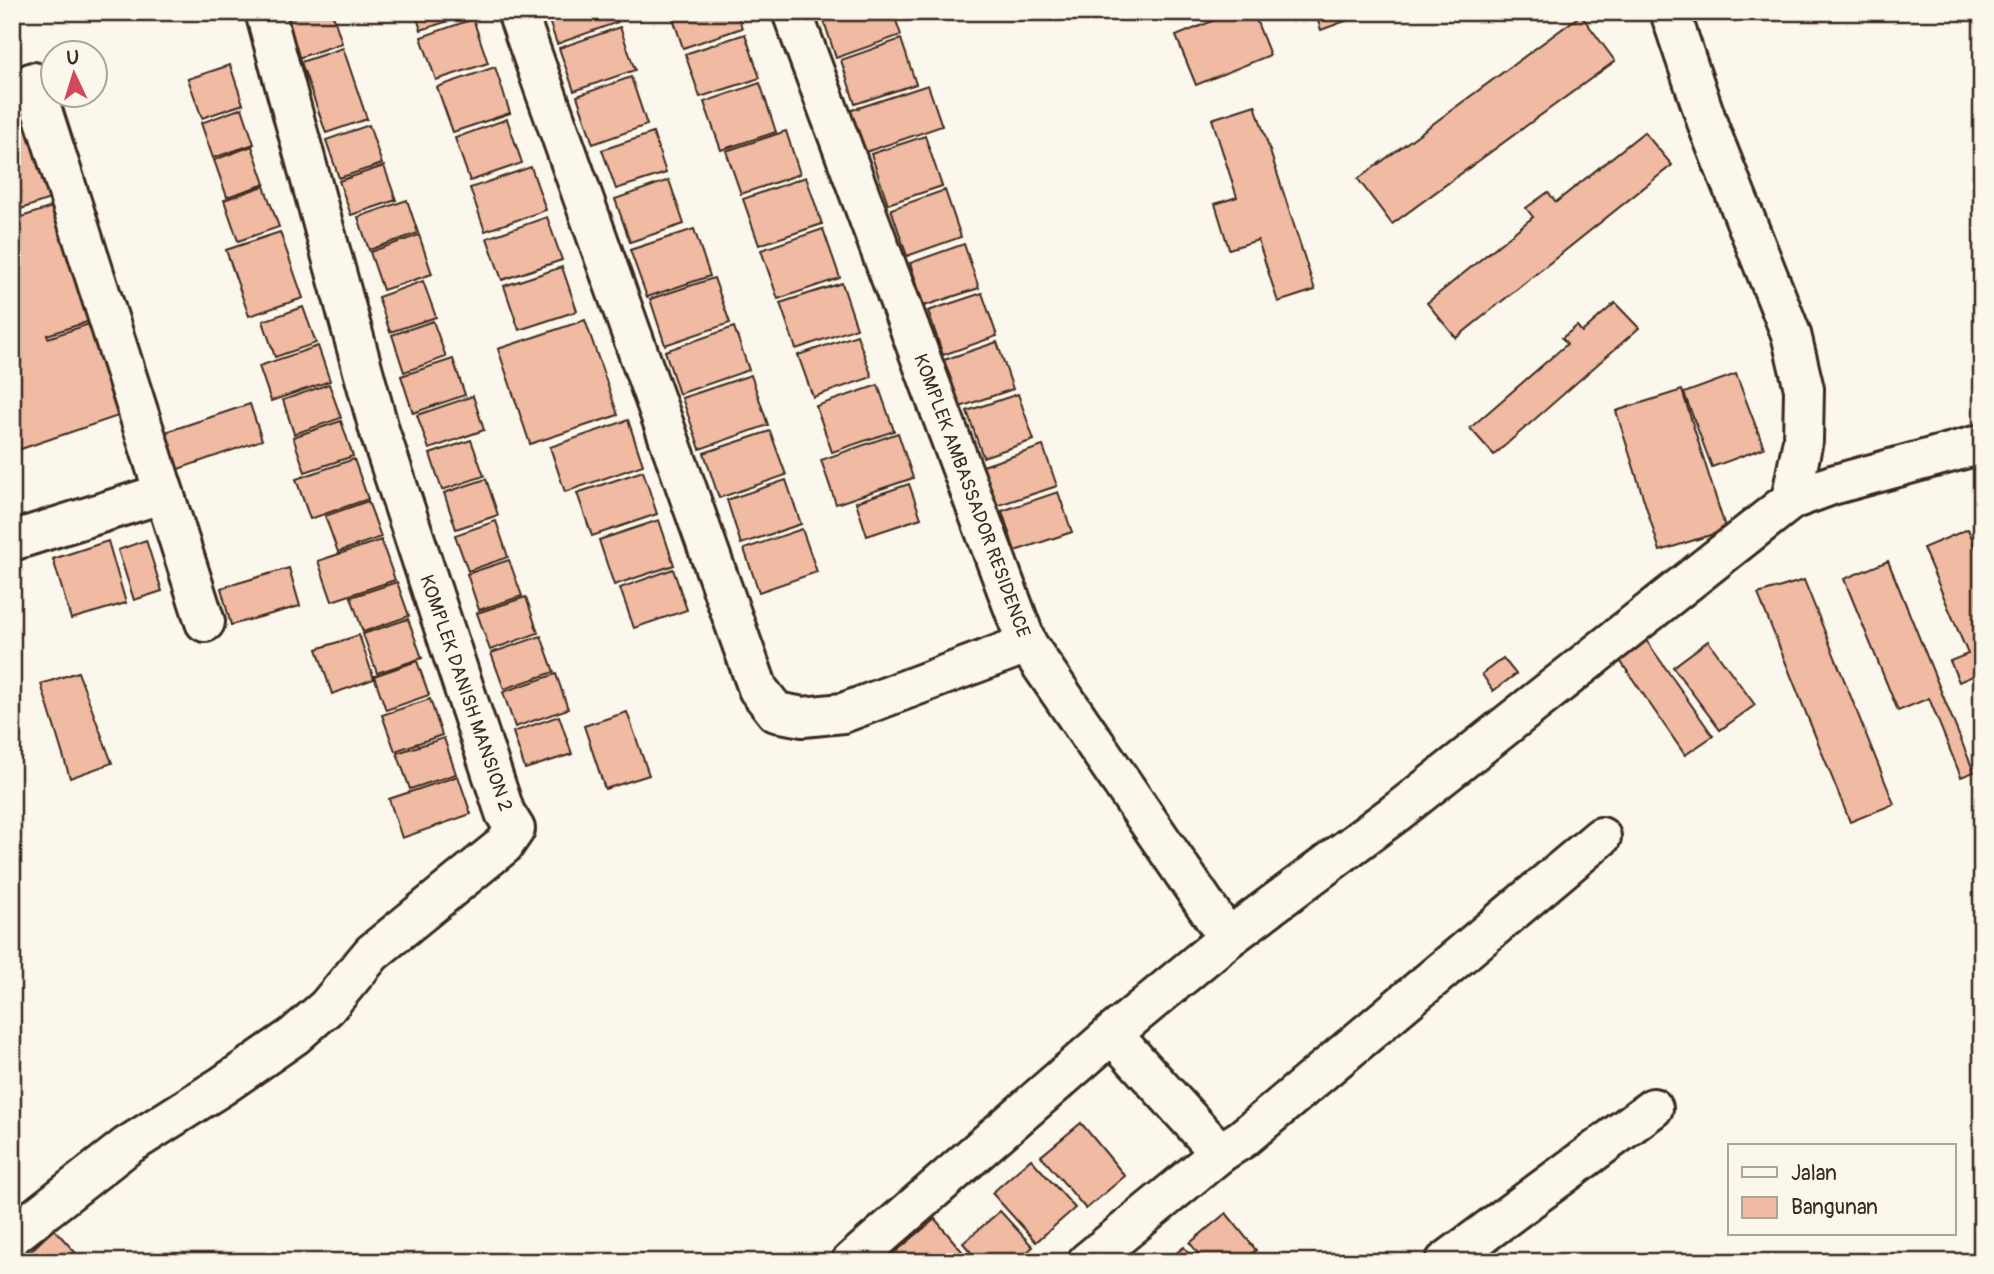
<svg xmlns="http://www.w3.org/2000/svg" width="1994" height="1274" font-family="Pangolin,sans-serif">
<rect width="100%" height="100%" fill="#fbf7ec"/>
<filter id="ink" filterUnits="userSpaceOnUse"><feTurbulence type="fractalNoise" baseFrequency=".0143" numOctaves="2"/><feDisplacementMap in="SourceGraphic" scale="14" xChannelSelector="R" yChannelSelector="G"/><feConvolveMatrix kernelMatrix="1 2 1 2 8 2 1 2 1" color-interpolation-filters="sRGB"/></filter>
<g filter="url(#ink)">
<!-- building -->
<g fill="#f0baa3" stroke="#3b2a1e" stroke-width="2">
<path d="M308 12H332L342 43 298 58 285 20Z"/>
<path d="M415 12H469L470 14 421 30Z"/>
<path d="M546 12H615L618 22 557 44Z"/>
<path d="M671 12H737L742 28 683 48Z"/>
<path d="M821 12H893L901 35 836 58Z"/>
<path d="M1234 12H1253L1270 55 1196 85 1176 36Z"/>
<path d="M1315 12H1370L1321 30Z"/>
<path d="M1581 15 1615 61 1392 224 1358 179Z"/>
<path d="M473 19 488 63 436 80 421 37Z"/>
<path d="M620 27 635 70 574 91 559 48Z"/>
<path d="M745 34 760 78 700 97 685 54Z"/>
<path d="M901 39 916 84 855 104 841 60Z"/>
<path d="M343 48 367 119 326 133 301 62Z"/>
<path d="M230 65 243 104 202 118 188 79Z"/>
<path d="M495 67 510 113 453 132 437 87Z"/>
<path d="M631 77 647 125 593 144 577 96Z"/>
<path d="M760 83 776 132 721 150 704 102Z"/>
<path d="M928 85 942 126 860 154 846 112Z"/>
<path d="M12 87 50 199 12 212Z"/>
<path d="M1255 105 1315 290 1278 302 1258 240 1229 249 1215 204 1237 197 1212 119Z"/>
<path d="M242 108 254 144 213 158 201 123Z"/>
<path d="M507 119 522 163 470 181 455 138Z"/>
<path d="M369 125 382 164 339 178 326 140Z"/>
<path d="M786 131 800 174 741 194 726 151Z"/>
<path d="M1644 132 1672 165 1456 338 1427 303 1533 217 1526 208 1548 192 1556 202Z"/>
<path d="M653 133 666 173 616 189 602 150Z"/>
<path d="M925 136 942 186 888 204 871 154Z"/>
<path d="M252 146 265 184 227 197 214 160Z"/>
<path d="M384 166 396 200 351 215 339 181Z"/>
<path d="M531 167 546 210 485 231 470 188Z"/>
<path d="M806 177 822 224 759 245 743 199Z"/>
<path d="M669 180 684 224 630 242 615 199Z"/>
<path d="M264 186 279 227 238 241 224 200Z"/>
<path d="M945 190 961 237 907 256 891 209Z"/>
<path d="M407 200 418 233 369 250 358 217Z"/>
<path d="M52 207 90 321 47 335 48 338 101 320 133 411 12 452V358L17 357 12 343V220Z"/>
<path d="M547 217 562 260 502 280 487 238Z"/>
<path d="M694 229 710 276 647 297 630 250Z"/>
<path d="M823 229 840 278 778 299 761 250Z"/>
<path d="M280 232 303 298 249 316 226 250Z"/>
<path d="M419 235 432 274 383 290 370 252Z"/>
<path d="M964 244 979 288 924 306 910 263Z"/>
<path d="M562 267 577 311 519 330 504 286Z"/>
<path d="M714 278 730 323 665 345 650 299Z"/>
<path d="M423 281 436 317 390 332 378 297Z"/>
<path d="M842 283 857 328 796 349 780 303Z"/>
<path d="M982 293 997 336 943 355 928 311Z"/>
<path d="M1615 303 1639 328 1494 455 1470 428 1567 344 1562 338 1577 326 1582 332Z"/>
<path d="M303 307 316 343 275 357 263 321Z"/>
<path d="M585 320 618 415 530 444 498 349Z"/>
<path d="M433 321 446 357 404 372 392 335Z"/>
<path d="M734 327 749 370 679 394 665 351Z"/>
<path d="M857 335 872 377 813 397 798 355Z"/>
<path d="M997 342 1013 389 960 407 944 360Z"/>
<path d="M318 346 330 381 271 401 259 366Z"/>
<path d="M453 359 465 395 413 413 401 376Z"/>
<path d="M1736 374 1764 448 1712 467 1684 393Z"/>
<path d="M751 375 768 425 700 449 682 398Z"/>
<path d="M329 384 341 418 294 434 283 400Z"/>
<path d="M878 385 894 431 832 452 816 406Z"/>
<path d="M1682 390 1726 530 1660 551 1616 411Z"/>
<path d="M1018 394 1034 440 983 457 967 411Z"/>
<path d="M473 396 484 430 429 449 417 415Z"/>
<path d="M250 404 262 440 164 474 151 437Z"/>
<path d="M628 420 643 465 565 492 550 447Z"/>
<path d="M341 421 353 456 305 472 293 437Z"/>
<path d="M770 431 786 475 719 498 704 453Z"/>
<path d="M898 433 913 478 836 504 821 460Z"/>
<path d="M471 440 484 476 442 490 430 454Z"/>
<path d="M1043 446 1057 486 993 507 980 467Z"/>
<path d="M354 459 368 499 310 519 296 479Z"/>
<path d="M643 471 657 514 592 536 577 493Z"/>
<path d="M486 479 498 515 456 529 444 493Z"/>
<path d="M786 480 801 524 741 544 727 500Z"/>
<path d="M909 484 921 518 867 536 856 502Z"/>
<path d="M1058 492 1072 532 1015 551 1002 511Z"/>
<path d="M368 501 381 537 338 552 325 516Z"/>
<path d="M659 520 674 565 614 585 599 540Z"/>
<path d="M496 521 508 557 468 571 455 535Z"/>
<path d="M802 529 817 572 759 592 744 549Z"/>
<path d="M1968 529 1982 562V687L1977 674 1959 682 1950 661 1968 654 1923 548Z"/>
<path d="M146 540 162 591 134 600 118 550Z"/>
<path d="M381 540 395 580 332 601 318 561Z"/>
<path d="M108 541 126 603 71 619 53 559Z"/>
<path d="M509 560 522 596 479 610 467 574Z"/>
<path d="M1888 561 1974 772 1961 777 1929 698 1898 711 1844 579Z"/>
<path d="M289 568 300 606 231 625 221 588Z"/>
<path d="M673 569 687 610 634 628 620 588Z"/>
<path d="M1804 580 1894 804 1850 822 1758 594Z"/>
<path d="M397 582 409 616 363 632 351 597Z"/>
<path d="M526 597 538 633 490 650 477 613Z"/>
<path d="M408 619 422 658 377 673 363 634Z"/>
<path d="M359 635 374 679 332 694 317 649Z"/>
<path d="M541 636 554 672 504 689 491 653Z"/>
<path d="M1646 640 1713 736 1685 755 1619 659Z"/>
<path d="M1708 641 1755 705 1720 730 1673 667Z"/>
<path d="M1503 658 1516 674 1493 691 1482 674Z"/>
<path d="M417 661 429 695 386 710 374 676Z"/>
<path d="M78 672 112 763 70 778 41 684Z"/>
<path d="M556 674 568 709 515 727 503 692Z"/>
<path d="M430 699 442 735 395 751 382 715Z"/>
<path d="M627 712 649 775 605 789 584 726Z"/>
<path d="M559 716 572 754 525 769 513 732Z"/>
<path d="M444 738 456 774 410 789 397 753Z"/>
<path d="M458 776 471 814 402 838 389 799Z"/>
<path d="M1081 1123 1125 1176 1086 1209 1041 1156Z"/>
<path d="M1031 1159 1075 1208 1036 1242 992 1193Z"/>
<path d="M1000 1211 1033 1247 1015 1262H979L963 1243Z"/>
<path d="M1226 1213 1256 1250 1242 1262H1205L1190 1243Z"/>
<path d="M935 1219 971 1262H889L887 1259Z"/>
<path d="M54 1229 84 1262H19Z"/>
<path d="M1184 1247 1195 1262H1165Z"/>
</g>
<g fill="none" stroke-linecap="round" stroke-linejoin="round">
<defs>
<g id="minor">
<path d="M517 12 758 689 776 712 803 717 843 713 1027 644"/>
<path id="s1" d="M792 12 1027 644 1228 938"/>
<path d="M1670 12 1709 128 1791 334 1804 389 1803 440 1791 500"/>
<path d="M164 493 205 622"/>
<path d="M12 541 164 493 33 82"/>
<path d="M1112 1034 1220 1153"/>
<path d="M12 1236 127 1146 222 1086 294 1036 327 1007 372 953 504 845 515 829 505 813 380 433 265 12"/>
<path d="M851 1262 1112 1034 1228 938 1397 812 1791 500 1832 485 1982 444"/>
<path d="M1087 1262 1220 1153 1242 1139 1601 837"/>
<path d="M1445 1262 1653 1108"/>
</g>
</defs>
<!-- minor casing -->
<use href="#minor" stroke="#3b2a1e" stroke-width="44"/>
<!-- minor -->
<use href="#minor" stroke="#fbf7ec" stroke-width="38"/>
</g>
</g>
<g text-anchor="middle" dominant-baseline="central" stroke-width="7" stroke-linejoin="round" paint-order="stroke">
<!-- street labels -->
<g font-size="19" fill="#3b2a1e" stroke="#fbf7ec">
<text stroke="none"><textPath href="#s1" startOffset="516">KOMPLEK AMBASSADOR RESIDENCE</textPath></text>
<text transform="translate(466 693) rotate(71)">KOMPLEK DANISH MANSION 2</text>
</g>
</g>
<!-- margin -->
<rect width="1994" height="1274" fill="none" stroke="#fbf7ec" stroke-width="42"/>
<rect x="21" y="21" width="1952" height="1232" fill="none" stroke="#3b2a1e" stroke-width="2.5" filter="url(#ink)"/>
<!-- legend -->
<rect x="1728" y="1144" width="228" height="91" fill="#fbf7ec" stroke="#aea59a" stroke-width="2"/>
<rect x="1742" y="1167" width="35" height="10" fill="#fbf7ec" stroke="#aea59a" stroke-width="2"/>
<text x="1791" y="1180" font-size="21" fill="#3b2a1e">Jalan</text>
<rect x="1742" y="1197" width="35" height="21" fill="#f0baa3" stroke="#aea59a" stroke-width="2"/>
<text x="1791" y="1214" font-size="21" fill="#3b2a1e">Bangunan</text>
<!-- north arrow -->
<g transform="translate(74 74) rotate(356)"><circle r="33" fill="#fbf7ec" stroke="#aea59a" stroke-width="2"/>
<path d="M0-5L12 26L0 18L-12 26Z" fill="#d1495b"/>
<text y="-10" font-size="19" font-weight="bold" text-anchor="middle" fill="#3b2a1e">U</text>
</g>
</svg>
